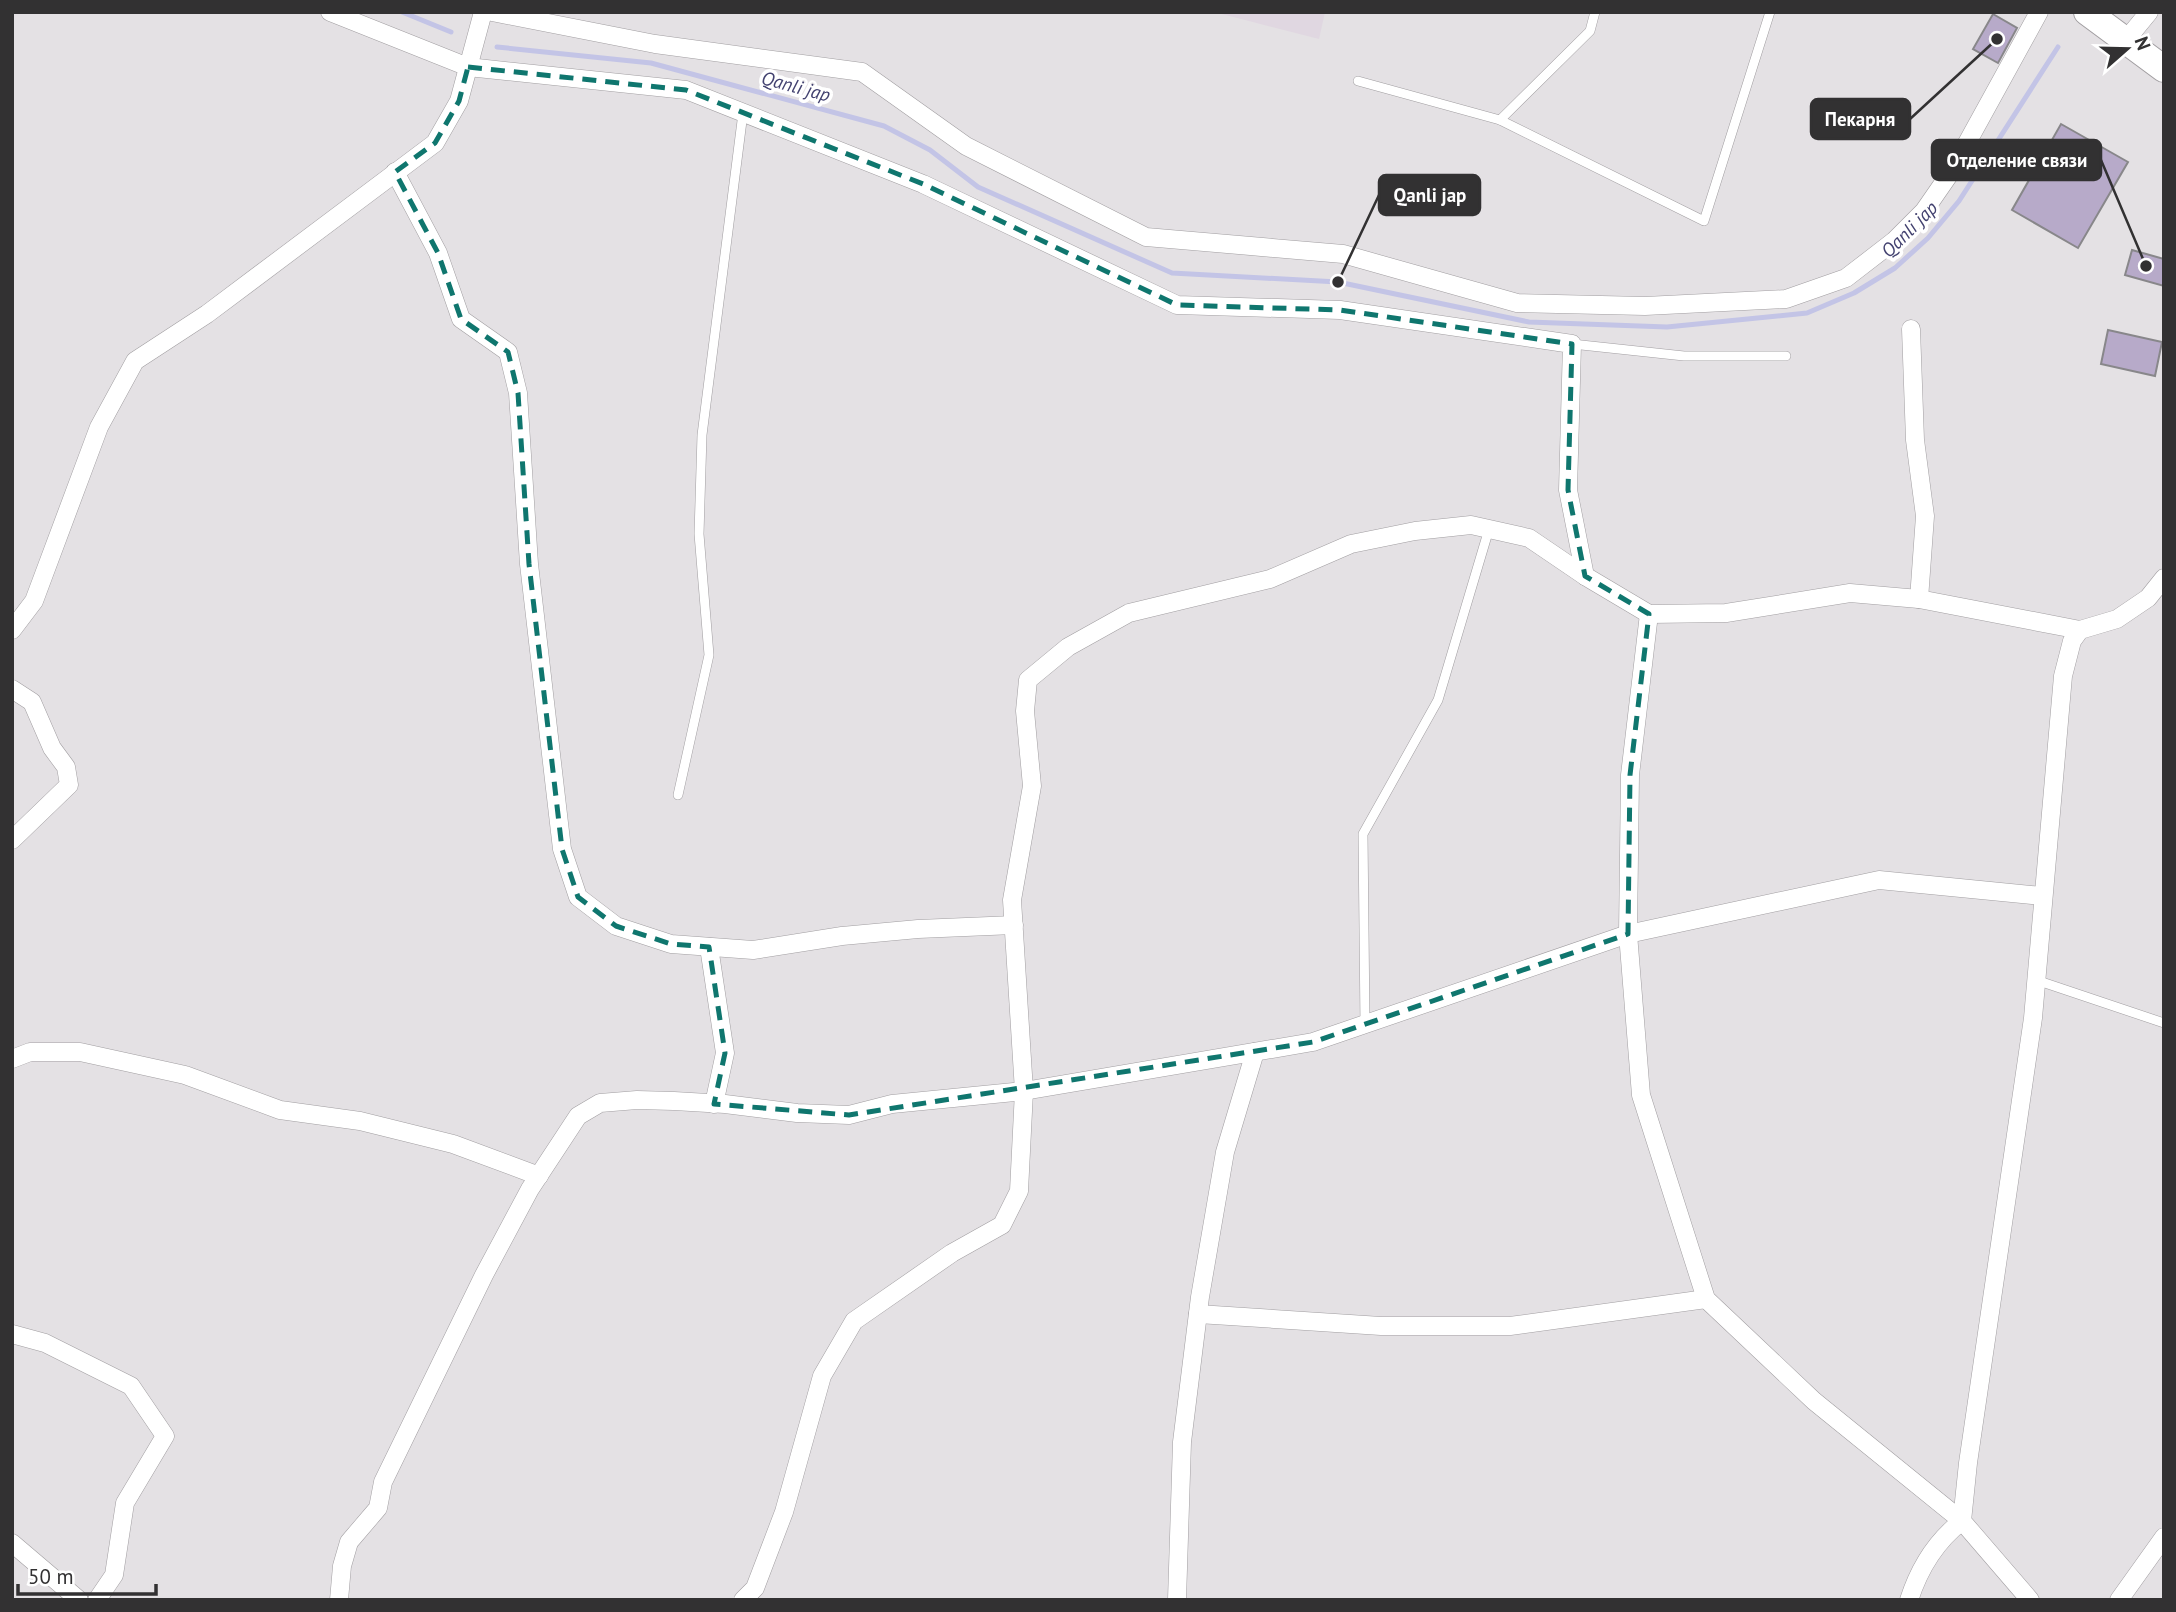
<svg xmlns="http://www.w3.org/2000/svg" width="2176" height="1612" font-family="'PT Sans',sans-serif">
<rect width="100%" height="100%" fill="#e4e1e4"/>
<!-- built -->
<path fill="#e0d7e1" d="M1214 12H1325L1319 39Z"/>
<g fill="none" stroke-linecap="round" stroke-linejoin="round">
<!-- stream -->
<g stroke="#c3c4e6" stroke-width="5">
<path d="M402 12 451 32"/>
<path d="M497 47 651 63 884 126 930 150 978 187 1172 273 1338 282 1529 322 1667 327 1807 313 1854 293 1895 268 1928 238 1959 201 2058 47"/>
</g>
</g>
<!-- building -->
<g fill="#b7aac9" stroke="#88878a" stroke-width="2">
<path d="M1993 14 2017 28 1998 63 1973 49Z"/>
<path d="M2061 124 2128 162 2078 248 2012 210Z"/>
<path d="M2132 250 2164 259V286L2125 275Z"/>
<path d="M2108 330 2162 342 2155 376 2101 364Z"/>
</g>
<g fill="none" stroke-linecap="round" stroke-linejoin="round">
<defs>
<g id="lane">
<path d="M1358 81 1500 120 1704 221 1770 12"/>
<path d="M1500 120 1590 31 1595 12"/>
<path d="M1572 344 1684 356H1786"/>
<path d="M678 795 709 655 699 534 702 435 743 113"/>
<path d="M2036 980 2164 1023"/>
<path d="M1365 1024 1363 834 1438 700 1489 529"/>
</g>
<g id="street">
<path d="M330 12 468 67 686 90 923 184 1177 305 1340 310 1572 344 1568 490 1585 576"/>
<path d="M492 12 655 44 862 72 966 146 1146 237 1343 254 1517 303 1645 306 1786 299 1846 278 1894 241 1924 211 1951 172 2039 12"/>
<path d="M2126 40 2149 12"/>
<path d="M395 172 438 253 461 319 508 352 518 393 529 564 562 849 578 897 616 926 671 944 753 950 842 936 918 929 1014 925"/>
<path d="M1911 329 1915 440 1925 516 1919 599"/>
<path d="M1649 614 1630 775 1628 934 1641 1095 1706 1299 1814 1401 1962 1521C1936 1541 1919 1569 1909 1600"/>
<path d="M12 630 34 601 99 427 135 361 207 314 435 143 459 101 483 12"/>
<path d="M12 689 32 702 52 748 66 767 69 785 12 840"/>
<path d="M709 947 725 1053 714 1104"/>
<path d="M12 1059 30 1052H80L185 1075 280 1110 360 1121 453 1144 539 1176"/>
<path d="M1198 1314 1381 1326H1510L1706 1299"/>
<path d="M12 1334 45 1343 131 1386 165 1436 125 1503 114 1575 97 1600"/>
<path d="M12 1543 79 1600"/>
<path d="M339 1600 342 1566 349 1542 378 1508 383 1482 484 1275 530 1189 578 1116 600 1103 637 1100 674 1101 725 1104 797 1113 849 1115 892 1104 1024 1091 1313 1042 1628 934 1879 880 2042 896"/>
<path d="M743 1600 755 1588 784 1512 822 1376 854 1321 952 1253 1002 1225 1019 1191 1024 1091 1012 900 1032 786 1025 711 1028 680 1068 647 1129 613 1270 579 1351 544 1415 531 1471 525 1529 538 1585 576 1649 614 1726 613 1850 593 1919 599 2080 630"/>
<path d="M1177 1600 1182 1442 1200 1297 1225 1152 1255 1052"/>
<path d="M2030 1600 1962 1521 1968 1463 2033 1018 2063 676 2072 641 2080 630 2117 619 2148 598 2164 578"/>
<path d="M2119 1600 2164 1537"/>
</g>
<path id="secondary" d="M2087 12 2164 69"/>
</defs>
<!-- lane casing -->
<use href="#lane" stroke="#a19ea1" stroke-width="10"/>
<!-- street casing -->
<use href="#street" stroke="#a19ea1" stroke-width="19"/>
<!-- secondary casing -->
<use href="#secondary" stroke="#a19ea1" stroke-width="28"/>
<!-- lane -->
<use href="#lane" stroke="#fff" stroke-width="9"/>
<!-- street -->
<use href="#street" stroke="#fff" stroke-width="18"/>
<!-- secondary -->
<use href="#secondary" stroke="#fff" stroke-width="26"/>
</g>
<!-- marked area -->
<path fill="none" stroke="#0f766e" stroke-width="5" stroke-dasharray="14 9" stroke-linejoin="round" d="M468 67 686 90 923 184 1177 305 1340 310 1572 344 1568 490 1585 576 1649 614 1630 775 1628 934 1313 1042 849 1115 714 1104 725 1053 709 947 671 944 616 926 578 897 562 849 529 564 518 393 508 352 461 319 438 253 395 172 435 143 459 101Z"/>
<g text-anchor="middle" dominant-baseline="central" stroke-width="7" stroke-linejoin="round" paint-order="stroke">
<!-- water labels -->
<g font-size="19" font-style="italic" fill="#434270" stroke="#fff">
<text transform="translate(796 86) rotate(15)">Qanli jap</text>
<text transform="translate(1909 229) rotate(-45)">Qanli jap</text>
</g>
</g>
<!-- callouts -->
<path fill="none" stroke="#323132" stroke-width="2.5" d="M1997 39L1910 119M2146 266L2101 160M1338 282L1379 195"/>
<g fill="#323132" stroke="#fff" stroke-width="2.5">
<circle cx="1997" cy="39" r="7"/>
<circle cx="2146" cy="266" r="7"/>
<circle cx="1338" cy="282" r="7"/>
</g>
<g fill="#323132" stroke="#323132" stroke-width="2.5">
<rect x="1811" y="99" width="99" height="40" rx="7"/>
<rect x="1932" y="140" width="169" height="40" rx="7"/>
<rect x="1379" y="175" width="101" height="40" rx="7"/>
</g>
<g font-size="19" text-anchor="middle" font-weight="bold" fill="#fff">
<text x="1860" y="126">Пекарня</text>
<text x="2017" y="167">Отделение связи</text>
<text x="1430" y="202">Qanli jap</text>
</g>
<!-- border -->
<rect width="2176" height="1612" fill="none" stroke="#323132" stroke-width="28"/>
<!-- north arrow -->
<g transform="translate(2127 49) rotate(70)" stroke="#ffffff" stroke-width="5" paint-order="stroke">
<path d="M0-5L12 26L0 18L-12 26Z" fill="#323132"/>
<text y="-10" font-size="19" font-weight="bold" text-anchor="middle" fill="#323132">N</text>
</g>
<!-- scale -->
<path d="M18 1584v10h138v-10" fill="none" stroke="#323132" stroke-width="3.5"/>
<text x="28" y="1584" font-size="21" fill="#323132" stroke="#ffffff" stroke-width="5" paint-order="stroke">50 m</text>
</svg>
